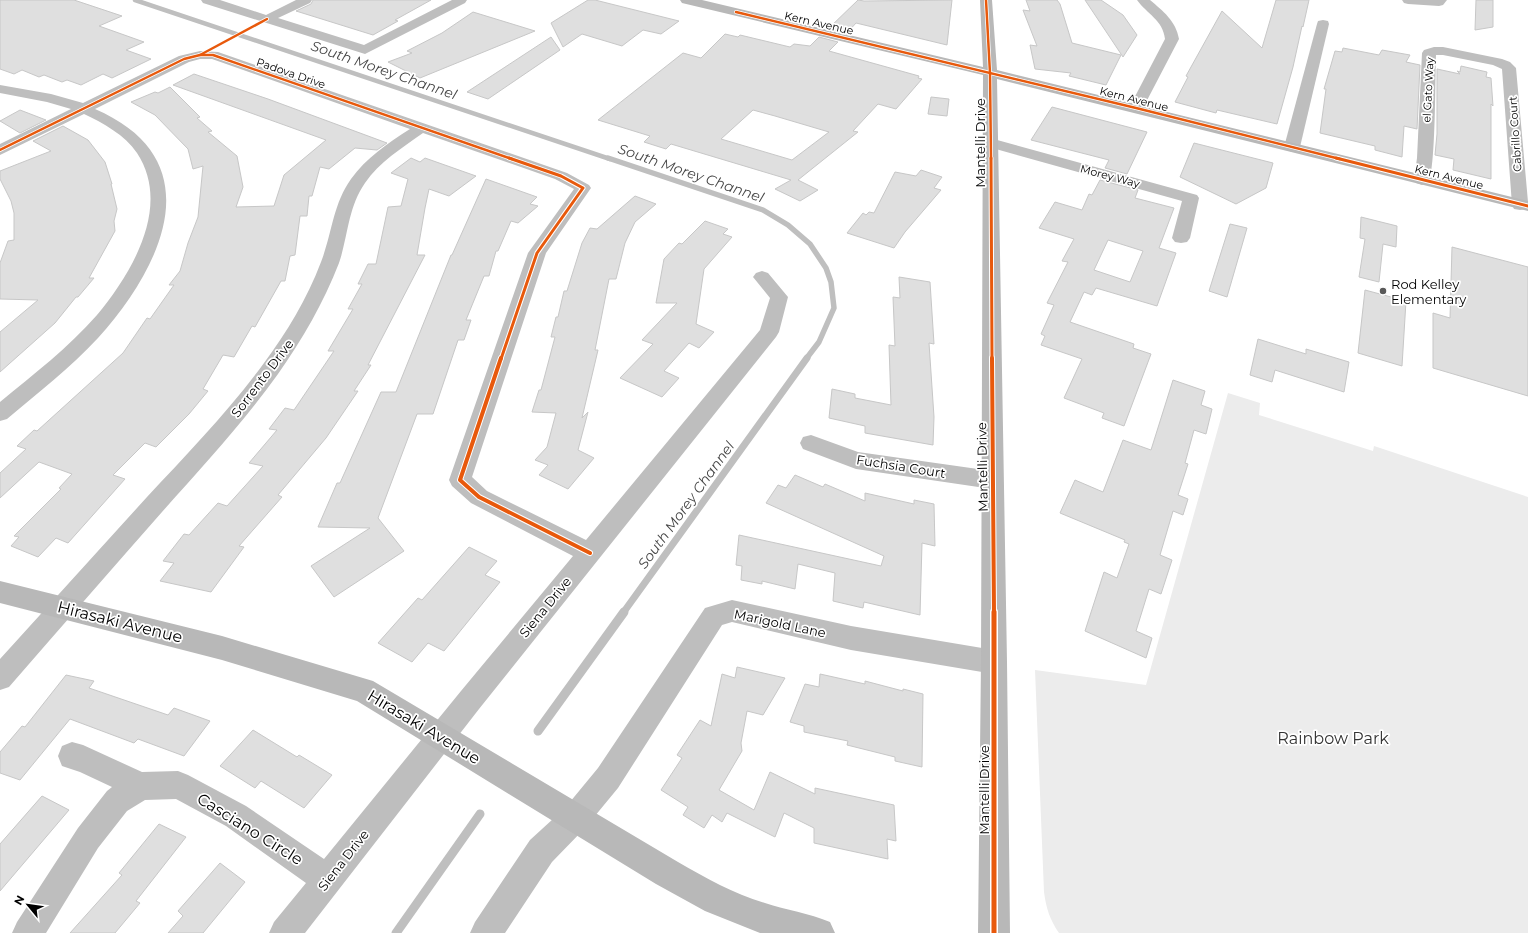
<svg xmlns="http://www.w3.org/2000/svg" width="1528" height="933" font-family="Montserrat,sans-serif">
<rect width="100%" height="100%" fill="#fff"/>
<!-- green -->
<path fill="#ececec" d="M1228 393 1260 403 1259 415 1373 451 1374 446 1528 497V933H1059C1050 920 1046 908 1044 892L1035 670 1146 685Z"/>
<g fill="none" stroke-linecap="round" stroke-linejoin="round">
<!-- stream-far3 -->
<path stroke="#bfbfbf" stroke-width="4.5" d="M135 0 610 159"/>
<!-- stream-far2 -->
<path stroke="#bfbfbf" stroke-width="5.5" d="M608 158 763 210 788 225 810 244 826 268 831 282 834 308 819 342 806 359"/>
<!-- stream-far1 -->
<path stroke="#bfbfbf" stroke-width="7" d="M623 613 807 358"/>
<!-- stream -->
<g stroke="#bfbfbf" stroke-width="9">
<path d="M538 731 624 612"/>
<path d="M396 933 480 814"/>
</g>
</g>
<!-- building -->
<g fill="#dfdfdf" stroke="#c7c7c7" fill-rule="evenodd">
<path d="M0 0H74L122 16 99 26 144 42 126 50 151 59 112 78 103 74 81 85 67 80 62 82 44 75 39 77 22 70 14 74 0 69Z"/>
<path d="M313 0H431L395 20 398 21 373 35 296 11 311 4Z"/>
<path d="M588 0H595L679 21 661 34 643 30 622 46 582 34 563 47 551 23Z"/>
<path d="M858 0 864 1 952 0 947 45 856 23 847 33 828 29Z"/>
<path d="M1026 0H1057L1060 4 1072 43 1121 55 1106 85 1069 76 1071 73 1035 69 1030 45 1037 46 1023 10 1030 11Z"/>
<path d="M1085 0H1101L1123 15 1137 35 1123 57Z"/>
<path d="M1276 0H1309L1303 27 1302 26 1293 67 1277 124 1217 110 1216 113 1175 102 1188 77 1186 76 1222 11 1262 48Z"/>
<path d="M1476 0H1493V27L1475 30Z"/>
<path d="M473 12 535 31 420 78 388 62 412 53 407 51 442 33Z"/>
<path d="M725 34 738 37 740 35 790 47 794 44 810 46 819 37 838 42 829 51 919 76 918 78 922 79 896 109 878 104 853 131 858 132 798 180 818 190 800 201 775 189 791 180 671 144 666 149 644 142 650 136 598 120 683 53 701 58ZM753 110 775 116 829 132 792 160 721 139Z"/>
<path d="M551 37 560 50 488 99 467 92Z"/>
<path d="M1343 48 1379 55 1382 50 1410 55 1406 62 1420 65 1417 129 1404 126 1402 157 1375 150V146L1320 133 1326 89H1324L1335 51 1342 52Z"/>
<path d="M1461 66 1487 72 1486 77 1491 78 1493 106 1491 104V179L1453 170 1454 159 1435 155 1437 134V69L1460 74 1457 71 1460 72Z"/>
<path d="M194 74 268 99 387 143 377 150 355 148 329 169 320 167 312 196H309L307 216H300L295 255 290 256 285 281H281L255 327 252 326 234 357 223 355 203 389 208 391 189 414 156 447 145 443 113 475 125 479 68 543 56 538 38 557 11 546 19 537 14 536 61 489 59 488 72 474 39 462 0 498V473L26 449 17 446 34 430 37 431 123 353 147 318 150 319 174 285H169L180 271 188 243 198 217 203 166 193 169 188 149 155 115 131 102 155 92 158 93 170 87 200 117 197 118 212 131 208 132 237 156 243 187 236 207 274 206 284 175 326 140 173 85Z"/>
<path d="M931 97 949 99 947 116 928 114Z"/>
<path d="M1052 107 1147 132 1127 174 1105 168 1109 160 1031 140Z"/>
<path d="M20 110 46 120 20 133 0 121Z"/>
<path d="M63 126 88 140 105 162 112 184H111L117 209 114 221 115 231 89 278H94L78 297H76L55 323 0 372V332L38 300 0 299V263L8 241 14 240V213L11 201 0 179V171L51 151 33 141Z"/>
<path d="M1194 143 1273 163 1266 188 1236 204 1180 177Z"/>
<path d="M411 158 420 162 425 158 476 176 449 196 429 189 425 208 417 255H425L368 365H371L354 391H358L326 438 278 495 282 497 239 546 244 547 211 592 160 581 174 563 163 561 184 534 189 535 218 503 227 506 263 466 249 463 277 430 269 429 285 408 294 410 334 351H328L353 309H348L362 284H358L368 264H376L388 207 401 206 408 179 391 173Z"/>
<path d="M921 170 942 177 934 188 941 190 905 232 894 248 847 233 863 213 866 215 869 212 874 213 895 172 916 176Z"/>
<path d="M486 179 537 197 530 204 538 206 518 223 511 221 498 251H496L489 276H484L466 320H471L464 340H458L433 414H417L378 518 404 551 334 597 311 566 370 528 318 527 337 483H340L381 392H396L451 255H452Z"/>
<path d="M1100 180 1138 190 1135 198 1174 208 1159 248 1176 253 1157 306 1096 288 1092 295 1084 292 1070 322 1134 344 1133 348 1151 354 1124 426 1102 418 1104 413 1064 398 1082 359 1041 345 1045 336 1041 334 1054 305 1047 303 1068 262 1062 261 1074 239 1039 228 1055 202 1082 210 1089 194 1092 195ZM1108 240 1143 251 1130 282 1094 270Z"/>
<path d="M635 196 656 204 635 222 625 243 616 279H609L595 350H598L582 418 588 412 578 450 594 458 568 489 539 475 548 465 535 460 547 447 556 413 532 412 539 390H541L555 337H551L556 317H558L564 291H567L582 243 590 228 597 229Z"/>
<path d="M1361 217 1397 226 1396 247 1383 244 1379 282 1359 277 1365 239 1360 238Z"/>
<path d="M705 221 728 229 723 234 732 237 704 269 696 324 714 332 699 348 689 343 664 371 679 378 662 397 620 378 653 344 642 340 677 303H656L664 259 679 243 682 244Z"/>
<path d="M1230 224 1247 228 1227 297 1209 291Z"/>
<path d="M1452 247 1528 267V396L1433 368V313L1450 318Z"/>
<path d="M899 277 930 282 934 344 929 343 934 417 933 445 865 433V426L829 418 832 389 855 394V398L891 405 889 345 895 346 893 297 900 298Z"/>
<path d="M1365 290 1406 301 1402 366 1358 353Z"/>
<path d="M1258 339 1306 354V349L1349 362 1344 392 1275 370 1272 382 1250 375Z"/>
<path d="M1173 380 1205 391 1201 405 1212 409 1206 434 1194 430 1185 463 1188 464 1178 495 1188 499 1183 515 1173 511 1160 555 1172 560 1161 594 1149 589 1136 631 1152 638 1146 658 1085 631 1104 572 1117 578 1129 544 1124 542 1125 540 1060 513 1075 480 1103 492 1123 440 1151 450Z"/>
<path d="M795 475 823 487 825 484 865 501V493L914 504V500L934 504 935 546 922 543 920 615 864 602 863 608 833 601 835 573 798 564 795 589 762 581V584L741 580 742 566 736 565 739 535 881 566 884 556 766 503 778 485 786 488Z"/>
<path d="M469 547 497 561 485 575 500 582 444 651 428 643 412 662 378 643 418 598 422 600Z"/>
<path d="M737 667 785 678 763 715 747 711 741 743 742 751 719 790 754 810 770 772 815 794V788L894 805 896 841 887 839 888 859 814 843V828L784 813 775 837 727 813 722 822 712 815 704 828 683 815 688 807 661 790 682 758 677 755 700 720 711 726 722 674 735 678Z"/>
<path d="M820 674 865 684V681L903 691V689L923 694 922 767 895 761V757L847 745 848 741 804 732V726L790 722 805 684 819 687Z"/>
<path d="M66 675 94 681 89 688 168 715 174 708 210 721 184 756 138 739 134 743 70 719 20 780 0 773V752L22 726 25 727Z"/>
<path d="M253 730 297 757 299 755 332 775 304 808 261 781 255 788 220 766Z"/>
<path d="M42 796 69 810 0 891V844Z"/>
<path d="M159 824 186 837 136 901 140 903 115 933H70L122 875 119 873Z"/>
<path d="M220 863 245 882 203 933H168L183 916 178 911Z"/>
</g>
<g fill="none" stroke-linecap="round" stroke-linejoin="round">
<!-- street -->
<g fill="#bebebe" fill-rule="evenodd">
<path d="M201 0H220L266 15 296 0H312L310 3 278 18 364 45 452 0H467L465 3 365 54 203 3Z"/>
<path d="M1137 0H1150C1163 11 1176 21 1179 39L1143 108 1141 111 1136 112 1131 111 1129 108 1165 39C1163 20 1147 14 1137 0Z"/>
<path d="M1402 0H1447L1443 5 1439 6 1408 4 1404 3Z"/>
<path d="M1323 20 1328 21 1329 24 1300 147 1297 150 1292 152 1287 150 1284 147 1317 24 1318 21Z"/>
<path d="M1434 47H1443L1502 59 1510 62 1516 68 1528 202 1526 209 1520 210 1514 209 1512 205 1502 69 1493 65 1443 55H1436C1435 76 1436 171 1428 183L1422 185 1416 183 1414 180 1417 158 1422 53 1424 50Z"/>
<path d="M200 51 218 52 567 173 589 185 591 188 546 253 472 477 487 491 586 540 760 330 770 298 753 277 756 273 762 271 768 273 788 297 779 332 776 337 479 709 305 933H269L274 922 306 883 226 826 176 799 145 800 127 811 98 848 46 933H12L17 922 78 828 107 791 112 787 80 772 62 766 58 756 62 746 72 742 83 745 142 772 178 771 188 775 246 806 324 859 461 691 573 556 471 503 452 486 449 480 528 253 574 189 555 179 423 133C402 148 379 162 365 183 348 207 348 237 339 263 324 302 302 340 278 374 243 423 202 467 162 512 111 570 60 628 9 687L0 690V659C49 605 98 551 147 497 187 454 229 411 264 363 287 332 307 299 321 262 332 234 333 204 351 179 366 158 388 143 410 129L212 59H200L189 62 95 109C213 160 163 266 98 338 70 368 38 393 7 419L0 421V402C34 374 68 348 97 315 132 273 172 206 137 153 125 135 103 123 84 114L0 155V144L71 109 47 102 0 93V85L51 94 83 103 179 56Z"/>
<path d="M990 138 1197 195 1199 198 1190 238 1187 242 1181 243 1175 242 1172 238 1182 201 985 146 982 143 985 140Z"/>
<path d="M811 435 858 452 992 471 1000 474 1003 480 1000 486 992 489 856 469 803 449 800 443 803 437Z"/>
<path d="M732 600 851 626 994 650 1003 653 1007 662 1003 671 994 674 851 650 732 622 722 625 618 788 585 828 552 862 505 933H470L475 922 530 840 565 808 598 768 705 608Z"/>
</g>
<!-- secondary -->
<g fill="#b8b8b8" fill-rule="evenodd">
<path d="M680 0H702L983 67 980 0H992L997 70 1528 201V211L997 79 1007 662 1010 933H978L981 662 983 75 682 3Z"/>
<path d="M0 581 222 636 373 681 678 862C706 878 734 894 765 903 786 910 809 913 830 922L835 933H760L705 911 656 884 357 701 222 660 0 603Z"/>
</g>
<defs>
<g id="cycleway-far3">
<path d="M986 0 990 73 991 159"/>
<path d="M736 12 1136 108 1340 159"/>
<path d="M200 55 267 19"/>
<path d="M0 150 184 59 200 55H213L512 159"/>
</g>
<g id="cycleway-far2">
<path d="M991 158 992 359"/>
<path d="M1336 158 1528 206"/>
<path d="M501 359 537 253 583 188 561 176 509 158"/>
</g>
<g id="cycleway-far1">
<path d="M501 358 460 480 479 497 590 553"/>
<path d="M992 358 994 613"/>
</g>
<path id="cycleway" d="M994 612V933"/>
</defs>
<!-- cycleway-far3 casing -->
<use href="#cycleway-far3" stroke="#fff" stroke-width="4"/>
<!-- cycleway-far2 casing -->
<use href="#cycleway-far2" stroke="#fff" stroke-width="5"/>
<!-- cycleway-far1 casing -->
<use href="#cycleway-far1" stroke="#fff" stroke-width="6"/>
<!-- cycleway casing -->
<use href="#cycleway" stroke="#fff" stroke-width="8"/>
<!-- cycleway-far3 -->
<use href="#cycleway-far3" stroke="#e8590c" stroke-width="2.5"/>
<!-- cycleway-far2 -->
<use href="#cycleway-far2" stroke="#e8590c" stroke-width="3"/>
<!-- cycleway-far1 -->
<use href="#cycleway-far1" stroke="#e8590c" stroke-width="4"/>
<!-- cycleway -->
<use href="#cycleway" stroke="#e8590c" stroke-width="5"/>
</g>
<!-- markers -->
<circle fill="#595959" stroke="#fff" stroke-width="1.5" cx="1383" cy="291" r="4"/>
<g text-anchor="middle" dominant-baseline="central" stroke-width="3.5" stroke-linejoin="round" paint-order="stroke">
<!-- far-street labels -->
<g font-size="11" fill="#000" stroke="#fff">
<text transform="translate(819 23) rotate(13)">Kern Avenue</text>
<text transform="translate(291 73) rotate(19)">Padova Drive</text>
<text transform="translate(1428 90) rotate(-87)">el Gato Way</text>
<text transform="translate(1134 99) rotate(14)">Kern Avenue</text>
<text transform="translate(1515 134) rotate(-94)">Cabrillo Court</text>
<text transform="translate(1110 176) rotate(15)">Morey Way</text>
<text transform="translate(1449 177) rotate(14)">Kern Avenue</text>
</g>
<!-- street labels -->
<g font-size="13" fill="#000" stroke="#fff">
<text transform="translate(980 143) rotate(-90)">Mantelli Drive</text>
<text transform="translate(262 378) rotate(-53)">Sorrento Drive</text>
<text transform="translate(901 466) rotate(9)">Fuchsia Court</text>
<text transform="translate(982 467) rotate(-91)">Mantelli Drive</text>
<text transform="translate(545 607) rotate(-51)">Siena Drive</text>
<text transform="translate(780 623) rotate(12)">Marigold Lane</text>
<text transform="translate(984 790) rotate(-90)">Mantelli Drive</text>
<text transform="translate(343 860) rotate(-52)">Siena Drive</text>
</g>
<!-- poi labels -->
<g font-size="13" fill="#000" stroke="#fff" text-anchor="start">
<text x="1391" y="284">Rod Kelley<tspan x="1391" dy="15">Elementary</tspan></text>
</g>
<!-- water labels -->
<g font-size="14" font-style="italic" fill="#444" stroke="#fff">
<text transform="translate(384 70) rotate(19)">South Morey Channel</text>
<text transform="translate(691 173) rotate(19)">South Morey Channel</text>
<text transform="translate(686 505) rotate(-54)">South Morey Channel</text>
</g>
<!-- near-street labels -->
<g font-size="16" fill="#000" stroke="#fff">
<text transform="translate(120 622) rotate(14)">Hirasaki Avenue</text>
<text transform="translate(424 727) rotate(31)">Hirasaki Avenue</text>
<text transform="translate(250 829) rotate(32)">Casciano Circle</text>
</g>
<!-- near-park labels -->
<g font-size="16" fill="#333" stroke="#fff">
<text x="1333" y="738">Rainbow Park</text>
</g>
</g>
<!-- north arrow -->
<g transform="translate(28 905) rotate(299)" stroke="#ffffff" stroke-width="3" paint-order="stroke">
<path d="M0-3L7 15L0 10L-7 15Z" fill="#000000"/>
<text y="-6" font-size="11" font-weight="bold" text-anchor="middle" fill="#000000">N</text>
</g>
</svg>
